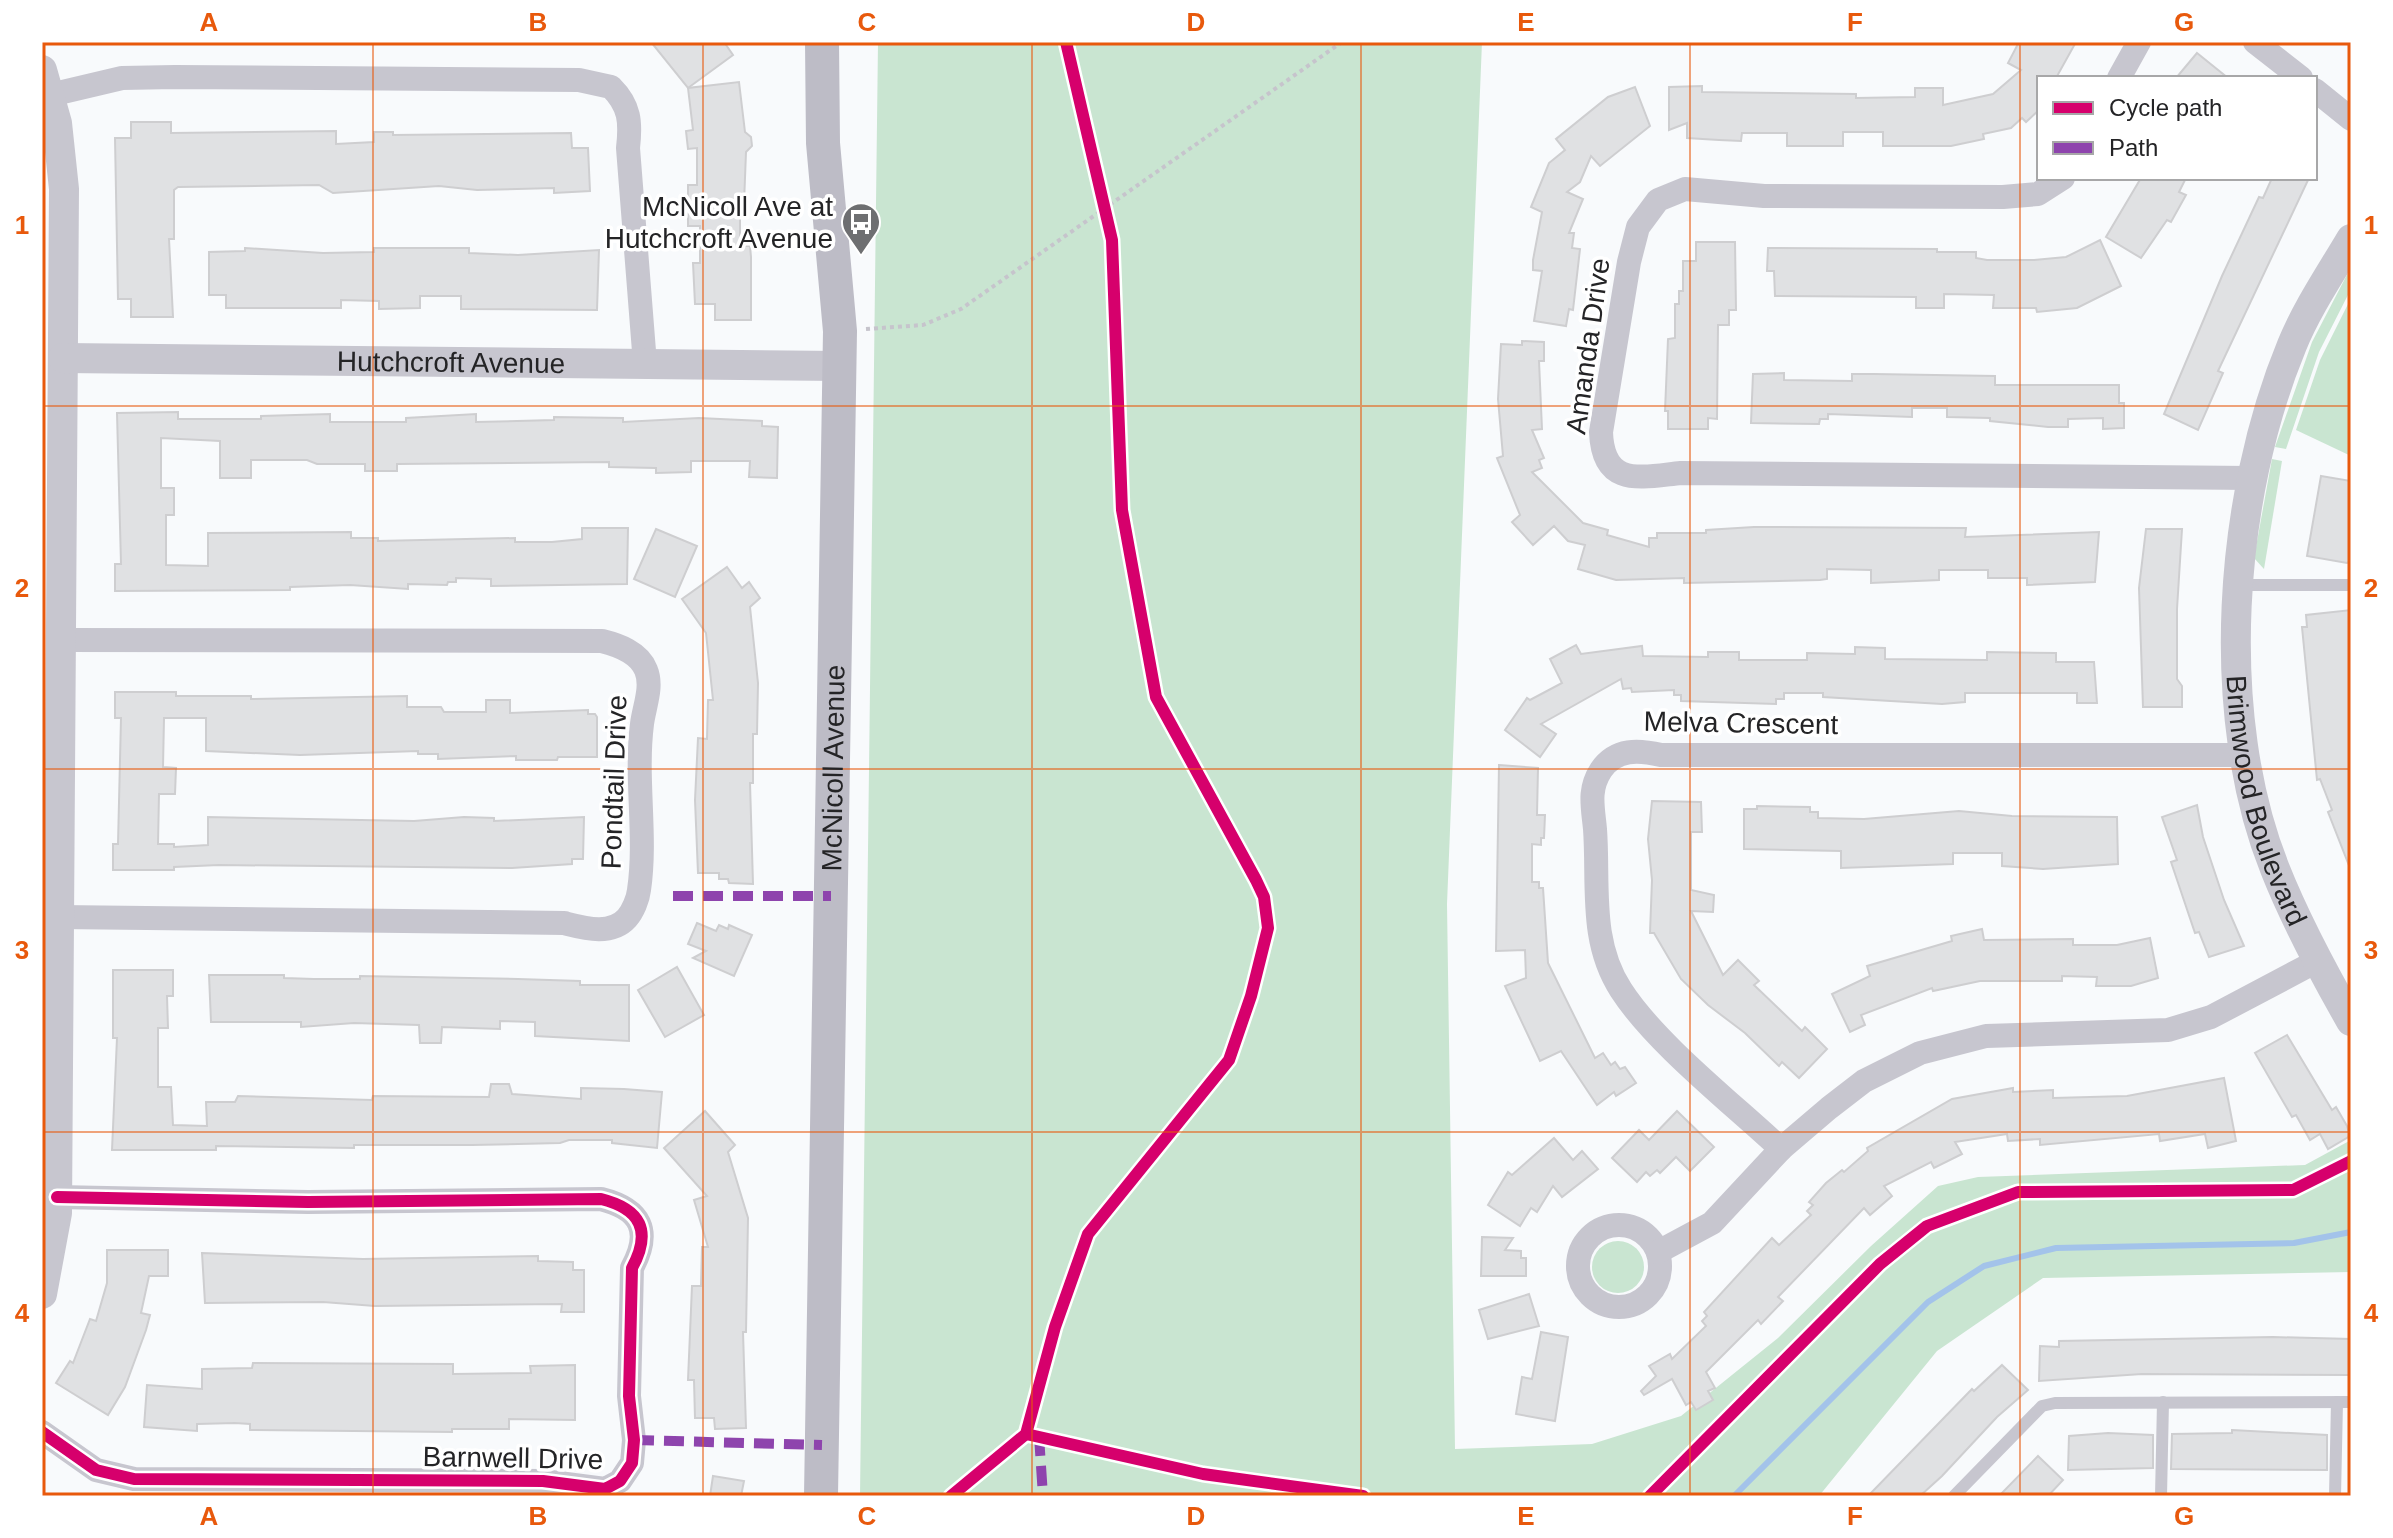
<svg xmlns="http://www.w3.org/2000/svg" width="2393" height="1538" font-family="Helvetica,sans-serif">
<rect width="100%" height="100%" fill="#f8fafc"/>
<!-- green -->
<g fill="#c9e5d1">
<path d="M878 42H1482L1447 904 1455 1449 1592 1444 1681 1416 1778 1338 1871 1246 1938 1186 1978 1177 2305 1165 2351 1140V1272L2043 1278 1937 1351 1819 1496H860Z"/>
<path d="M2351 267V289L2319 352 2286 449 2275 447 2312 342Z"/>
<path d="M2351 298V456L2296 430 2320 360Z"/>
<path d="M2272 459 2282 461 2264 569 2254 558Z"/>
<circle cx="1618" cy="1267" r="26"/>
</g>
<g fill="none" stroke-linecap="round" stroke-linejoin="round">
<!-- stream -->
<path stroke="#a3c3ea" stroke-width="6" d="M1734 1496 1928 1302 1984 1266 2056 1248 2294 1243 2351 1232"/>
</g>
<!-- building -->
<g fill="#e0e1e3" stroke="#ceced0" stroke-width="2">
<path d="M651 42H724L733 55 688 88Z"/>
<path d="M2019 42H2076L2056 78H2039V110L2026 122 2022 118 2011 128 1983 134 1984 139 1951 146H1883V132H1843V146H1787V133H1742L1741 141 1719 140 1687 138V123L1669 130V87L1702 86V92L1856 94V98L1915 97V88H1943V105L1993 94 2021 70 2008 63Z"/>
<path d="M2197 53 2228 78H2176Z"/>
<path d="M739 82 745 132 751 137 752 146 746 152 744 204H740V246H750L751 257V320H715V304H695L693 263H700V226H688V185H697V148L688 149 686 131 693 130 688 88Z"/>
<path d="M1635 87 1650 126 1600 166 1591 156 1580 182 1567 192 1583 199 1569 233H1574L1572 248 1580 249 1573 310 1569 309 1566 326 1534 321 1542 271 1533 270V260L1542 212 1531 207 1549 163 1565 150 1556 139 1608 97Z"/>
<path d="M131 122H171V133L336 131V144L374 142V132H393V135L571 133 572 148H588L590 191 554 193V188L477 190 439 186 333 193 319 185 178 187 174 190V239H169L173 317H131V299H118L115 138H131Z"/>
<path d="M2141 178H2186L2179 192 2186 195 2171 222 2167 220 2141 258 2106 237Z"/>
<path d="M2272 178H2309L2218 371 2223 373 2198 430 2164 414 2222 276 2259 197 2263 198Z"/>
<path d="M2100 240 2121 286 2077 308 2037 312 2036 308H1993L1994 295 1944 294V308H1916V297L1775 296 1774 271H1767L1768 248 1937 249V252H1976V258L1987 260H2034L2066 257Z"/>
<path d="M1696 242H1735L1736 310H1729V325H1718L1717 419 1708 418V429H1668V411H1665L1668 339 1675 338V304H1679V291H1683V261H1696Z"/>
<path d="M245 248 323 253 374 252V248H469V253L518 255 599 250 597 310 461 309V296H420V308L379 309V301L341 300V308H226V295H209V252L245 251Z"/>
<path d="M1522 341 1544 342V361H1539L1542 429 1532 430 1544 458 1539 460 1542 468 1532 472 1583 523 1608 530 1607 535 1649 547V538H1657V533H1706V530L1754 527 1966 528 1965 537 2099 532 2095 582 2027 585V578H1988V570H1939V580L1871 583V570L1827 569V579L1820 580 1684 583V578L1616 580 1578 569 1585 545 1568 541 1554 526 1533 545 1512 522 1520 515 1497 458 1503 456 1498 399 1501 344 1522 345Z"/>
<path d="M1784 373V380L1852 381V374H1874L1995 376V385H2119V403H2124V428L2103 429V418L2068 419V427H2048L1990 421V418L1947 417V408H1912V417L1828 414V419H1820L1819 424 1751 423 1753 374Z"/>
<path d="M178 412V419H261V416L330 414V422H406V418L476 414V422L554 420V417L623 418V422L699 418 762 421V426L778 427 777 478 749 477 750 461H691V472L656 473V468L609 467V462L397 464V471H365V464H317L307 460H251V478H220V441L161 438V488H174V515H166V565L208 566V533L351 532V538H378V541L515 538V542H552L582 539V528H628L627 584 491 586V579L456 578V582H448L447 585 408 584V589L350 585 290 587V590L115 591V564H121L117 413Z"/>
<path d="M2321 476 2351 481V561L2347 563 2307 556Z"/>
<path d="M656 529 697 546 675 597 634 579Z"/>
<path d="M2146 529H2182L2177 609V679L2182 686V707H2143L2139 588Z"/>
<path d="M727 567 742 588 749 582 760 598 750 607 758 683 757 734H753V783H750L753 884 729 883 728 879H719V873H698L695 800 698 738 707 739 708 700H713L706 633 682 599Z"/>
<path d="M2351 610V868H2350L2328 812 2332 810 2320 779 2317 780 2302 627H2307L2306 615Z"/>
<path d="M1576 645 1581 654 1642 646 1643 656 1708 657V652H1739V660H1807V653L1855 654V647L1885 648V659L1987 660V652L2056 653V662H2094L2097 703H2077V693H1965V702L1942 704 1823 697V693H1784V699H1776V704L1681 701V695H1674V690L1632 692 1631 688 1623 689 1621 679 1541 724 1556 734 1540 757 1505 730 1527 698 1530 700 1562 683 1550 659Z"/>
<path d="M115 692H176V696H251V699L407 696V707H441L444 712H486V700H510V713L588 710V714H595L597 717V757H558L557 760H516V756L438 759V754H418V751L300 755 206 751V718H164L163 767 176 768 175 794H159L158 844H174V847L208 845V817L414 821 464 817 494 818V821L584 817 583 859H572V864L512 868 219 865 174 867V870H113V844H118L121 718H115Z"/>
<path d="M1499 765 1538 768 1537 815H1545L1544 838H1541V845L1532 844V882H1539V888H1543L1548 963 1595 1058 1603 1053 1611 1065 1615 1062 1620 1069 1625 1067 1636 1083 1616 1096 1614 1092 1597 1105 1561 1051 1540 1061 1505 986 1526 978 1525 950 1496 951Z"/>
<path d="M1652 801 1701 802 1702 832H1691V890L1714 895 1713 912 1691 911 1723 975 1738 960 1759 981 1754 985 1802 1031 1805 1027 1827 1049 1799 1078 1782 1062 1779 1066 1745 1033 1708 1005 1681 979 1654 933H1650L1652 880 1648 839Z"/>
<path d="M2197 805 2203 837 2224 900 2244 946 2209 957 2199 932 2195 933 2171 862 2177 860 2162 817Z"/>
<path d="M1757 806 1810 807V812H1818V818L1864 819 1959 811 2012 816 2117 817 2118 864 2043 869 2002 866V853H1953V864L1841 868V851L1744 849V809H1757Z"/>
<path d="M697 923 716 931 719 925 728 929 729 925 752 935 734 976 693 958 706 951 688 944Z"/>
<path d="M1982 929 1984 940 2073 939V945H2117L2150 938 2158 978 2131 986H2096L2097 977 2062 976V981H1980L1933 991 1932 988 1861 1015 1865 1025 1850 1032 1832 994 1870 976 1867 966 1952 941 1951 936Z"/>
<path d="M677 967 704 1015 665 1037 638 990Z"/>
<path d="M113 970H173V996H167L168 1028H158V1087H171L173 1125 207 1126 206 1102H235L238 1096 372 1100 373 1096 489 1097 491 1084H509L512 1094 581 1099V1088L624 1089 662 1092 657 1148 612 1143V1140H569L560 1143 472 1145H354V1148L216 1146V1150H112L117 1038H113Z"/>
<path d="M209 975H284V978L314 979H360V976L518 979 580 981V985H629V1041L535 1036V1022L500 1021V1029L442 1027 441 1043H420L419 1025 354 1023 301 1027V1022H211Z"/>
<path d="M2287 1035 2332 1110 2336 1107 2347 1126 2350 1136 2328 1149 2320 1134 2310 1140 2296 1115 2292 1117 2255 1053Z"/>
<path d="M2224 1078 2236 1141 2208 1148 2205 1134 2160 1141 2159 1134 2040 1145V1139L2008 1141 2007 1134 1955 1142 1962 1154 1934 1168 1931 1162 1884 1186 1892 1196 1870 1215 1864 1208 1778 1297 1783 1301 1761 1324 1758 1320 1706 1372 1715 1388 1708 1391 1713 1400 1696 1410 1691 1402 1686 1405 1672 1379 1644 1395 1641 1391 1656 1376 1649 1366 1670 1354 1672 1359 1706 1326 1702 1321 1707 1316 1704 1312 1772 1238 1779 1245 1811 1215 1807 1211 1813 1205 1809 1202 1826 1183 1842 1170 1844 1172 1868 1151 1867 1148 1952 1099 2013 1088V1092L2053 1090V1098L2127 1096Z"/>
<path d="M705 1111 735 1145 728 1152 748 1218 746 1332H743L746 1428 715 1429 714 1418H695L694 1380H688L692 1286H701L702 1247H708L694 1200 707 1196 664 1148Z"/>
<path d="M1677 1111 1714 1147 1690 1171 1676 1157 1660 1173 1657 1170 1650 1176 1646 1172 1637 1182 1612 1158 1639 1130 1649 1140Z"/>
<path d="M1554 1138 1573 1160 1582 1151 1598 1169 1562 1197 1553 1186 1537 1212 1531 1208 1520 1226 1488 1205 1508 1172 1512 1175Z"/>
<path d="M1482 1237 1513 1238 1505 1250 1521 1251V1258H1526V1276H1481Z"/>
<path d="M107 1250H168V1276H149L141 1313 150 1315 146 1330 125 1387 108 1415 56 1383 70 1361 73 1363 90 1319 96 1321 107 1283Z"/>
<path d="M202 1253 363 1259 538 1256V1261L573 1262V1270H584V1312H561L562 1304 375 1306 323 1302 205 1303Z"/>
<path d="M1529 1294 1539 1326 1488 1339 1479 1310Z"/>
<path d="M1541 1332 1568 1337 1555 1421 1516 1414 1522 1377 1532 1379Z"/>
<path d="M2273 1337 2351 1339V1375L2142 1374 2039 1381 2040 1346 2059 1347V1341Z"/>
<path d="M253 1363 453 1364V1374L531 1373 530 1366 575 1365V1420L509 1419V1429H452V1432L250 1430V1424L235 1423 197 1424V1431L144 1427 147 1385 202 1389V1369L252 1368Z"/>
<path d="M2002 1365 2028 1390 1997 1417 1942 1476 1920 1496H1868L1972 1389 1974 1391Z"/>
<path d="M2232 1430 2327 1435V1470L2171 1469 2172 1434 2232 1433Z"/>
<path d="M2108 1433 2153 1435V1468L2068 1470 2069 1436Z"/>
<path d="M2038 1456 2063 1480 2048 1496H1999Z"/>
<path d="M713 1476 744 1481 741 1496H710Z"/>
</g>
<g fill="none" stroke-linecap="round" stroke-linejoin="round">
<!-- path -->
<path stroke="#c6c4cc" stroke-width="4" stroke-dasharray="4 4" stroke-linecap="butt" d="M866 329 923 325 961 309 1342 42"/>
<!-- service -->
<g stroke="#c7c6cf" stroke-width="12">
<path d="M2238 585H2351"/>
<path d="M1954 1496 2042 1406 2055 1403 2351 1402"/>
<path d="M2161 1496 2163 1402"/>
<path d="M2335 1496 2337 1402"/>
</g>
<!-- minor -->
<g stroke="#c7c6cf" stroke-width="24">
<path d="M2255 42 2301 78"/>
<path d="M2119 78 2139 42"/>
<path d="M2315 90 2351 119"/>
<path d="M50 95 122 78 175 77 579 80 611 87C630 106 631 122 628 148L645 364"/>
<path d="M2063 178 2038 194 2003 197 1764 196 1685 189 1658 200 1638 227 1629 262 1601 432C1603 488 1641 477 1681 473L2251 478"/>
<path d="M59 917 564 923C584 928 611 936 627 918 633 911 638 899 639 890 647 836 635 779 642 724 644 707 653 687 646 670 639 652 618 645 602 641L61 640"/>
<path d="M1781 1149C1733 1104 1655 1043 1621 990 1589 941 1599 884 1595 829 1593 807 1588 790 1601 770 1616 748 1639 750 1661 755H2245"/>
<circle cx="1619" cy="1266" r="41"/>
<path d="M1658 1252 1712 1223 1781 1149 1829 1108 1864 1081 1920 1053 1986 1036 2168 1030 2211 1017 2317 961"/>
<path d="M42 1432 96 1470 134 1479 543 1481 605 1489 620 1481 632 1463 634 1440 629 1396 632 1268C652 1231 641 1209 601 1199L308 1202 57 1197"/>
</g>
<!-- tertiary -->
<g stroke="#c7c6cf" stroke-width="30">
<path d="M42 70 57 123 64 189 57 1213 42 1294"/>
<path id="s1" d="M2351 239C2331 273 2307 308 2292 345 2229 497 2213 715 2275 869 2296 922 2323 972 2351 1021"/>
<path id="s2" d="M63 358 839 366"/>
</g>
<!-- secondary -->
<path stroke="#bdbcc6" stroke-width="34" id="s3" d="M821 1496 840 331 823 143 822 42"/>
<!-- quiet -->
<g stroke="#8e44ad" stroke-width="10" stroke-dasharray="20 10" stroke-linecap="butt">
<path d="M673 896H831"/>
<path d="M1039 1436 1043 1496"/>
<path d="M634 1440 822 1445"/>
</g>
<defs>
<g id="cycleway">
<path d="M42 1432 96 1470 134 1479 543 1481 605 1489 620 1481 632 1463 634 1440 629 1396 632 1268C652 1231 641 1209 601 1199L308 1202 57 1197"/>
<path d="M1026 1434 1203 1474 1363 1496"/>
<path d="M951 1496 1026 1434 1055 1327 1088 1234 1229 1060 1251 996 1268 928 1264 897 1256 880 1156 697 1122 510 1112 240 1066 42"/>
<path d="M1650 1496 1880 1264 1927 1226 2018 1192 2293 1190 2351 1161"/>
</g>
</defs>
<!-- cycleway casing -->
<use href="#cycleway" stroke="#fff" stroke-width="17"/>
<!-- cycleway -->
<use href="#cycleway" stroke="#d6006c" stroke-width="12"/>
</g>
<!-- grid -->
<path fill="none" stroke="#e8590c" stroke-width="2" stroke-opacity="0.55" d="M373 42V1496M703 42V1496M1032 42V1496M1361 42V1496M1690 42V1496M2020 42V1496M42 406H2351M42 769H2351M42 1132H2351"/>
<!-- icons -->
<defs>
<symbol id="bus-pin" viewBox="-11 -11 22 30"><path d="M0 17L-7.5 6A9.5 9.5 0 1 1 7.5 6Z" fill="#6e6f71" stroke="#fff"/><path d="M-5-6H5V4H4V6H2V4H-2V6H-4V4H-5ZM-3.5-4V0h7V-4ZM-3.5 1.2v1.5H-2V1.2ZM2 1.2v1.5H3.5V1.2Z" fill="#fff"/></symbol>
</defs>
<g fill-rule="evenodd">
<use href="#bus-pin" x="839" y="200" width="44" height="60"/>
</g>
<g text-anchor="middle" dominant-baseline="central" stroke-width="7" stroke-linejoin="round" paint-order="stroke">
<!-- poi labels -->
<g font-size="28" fill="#242426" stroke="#fff" text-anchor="end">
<text x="833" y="206">McNicoll Ave at<tspan x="833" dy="32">Hutchcroft Avenue</tspan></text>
</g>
<!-- street labels -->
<g font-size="28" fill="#242426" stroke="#fff">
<text transform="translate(1588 346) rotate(-82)">Amanda Drive</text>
<text stroke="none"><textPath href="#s2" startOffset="388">Hutchcroft Avenue</textPath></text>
<text transform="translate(1741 723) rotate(1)">Melva Crescent</text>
<text stroke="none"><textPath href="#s3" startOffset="728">McNicoll Avenue</textPath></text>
<text transform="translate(614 782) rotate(-88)">Pondtail Drive</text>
<text stroke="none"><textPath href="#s1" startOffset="588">Brimwood Boulevard</textPath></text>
<text transform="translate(513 1458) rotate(1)">Barnwell Drive</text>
</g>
</g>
<!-- border -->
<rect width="2393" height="1538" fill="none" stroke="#ffffff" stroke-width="88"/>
<!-- legend -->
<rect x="2037" y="76" width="280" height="104" fill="#ffffff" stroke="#a7a7a8" stroke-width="2"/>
<rect x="2053" y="102" width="40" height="12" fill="#d6006c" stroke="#a7a7a8" stroke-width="2"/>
<text x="2109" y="116" font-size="24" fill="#242426">Cycle path</text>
<rect x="2053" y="142" width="40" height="12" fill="#8e44ad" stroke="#a7a7a8" stroke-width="2"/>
<text x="2109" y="156" font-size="24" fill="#242426">Path</text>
<rect x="44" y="44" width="2305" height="1450" fill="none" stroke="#e8590c" stroke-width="3"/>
<g font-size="26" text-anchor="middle" font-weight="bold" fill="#e8590c">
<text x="209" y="31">A</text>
<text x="538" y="31">B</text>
<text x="867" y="31">C</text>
<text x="1196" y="31">D</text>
<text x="1526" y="31">E</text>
<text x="1855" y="31">F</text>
<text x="2184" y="31">G</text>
<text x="22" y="234">1</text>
<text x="2371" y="234">1</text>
<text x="22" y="597">2</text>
<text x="2371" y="597">2</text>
<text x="22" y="959">3</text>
<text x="2371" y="959">3</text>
<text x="22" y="1322">4</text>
<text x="2371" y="1322">4</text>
<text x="209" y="1525">A</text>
<text x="538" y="1525">B</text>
<text x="867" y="1525">C</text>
<text x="1196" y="1525">D</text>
<text x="1526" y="1525">E</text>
<text x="1855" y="1525">F</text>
<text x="2184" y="1525">G</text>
</g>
</svg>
